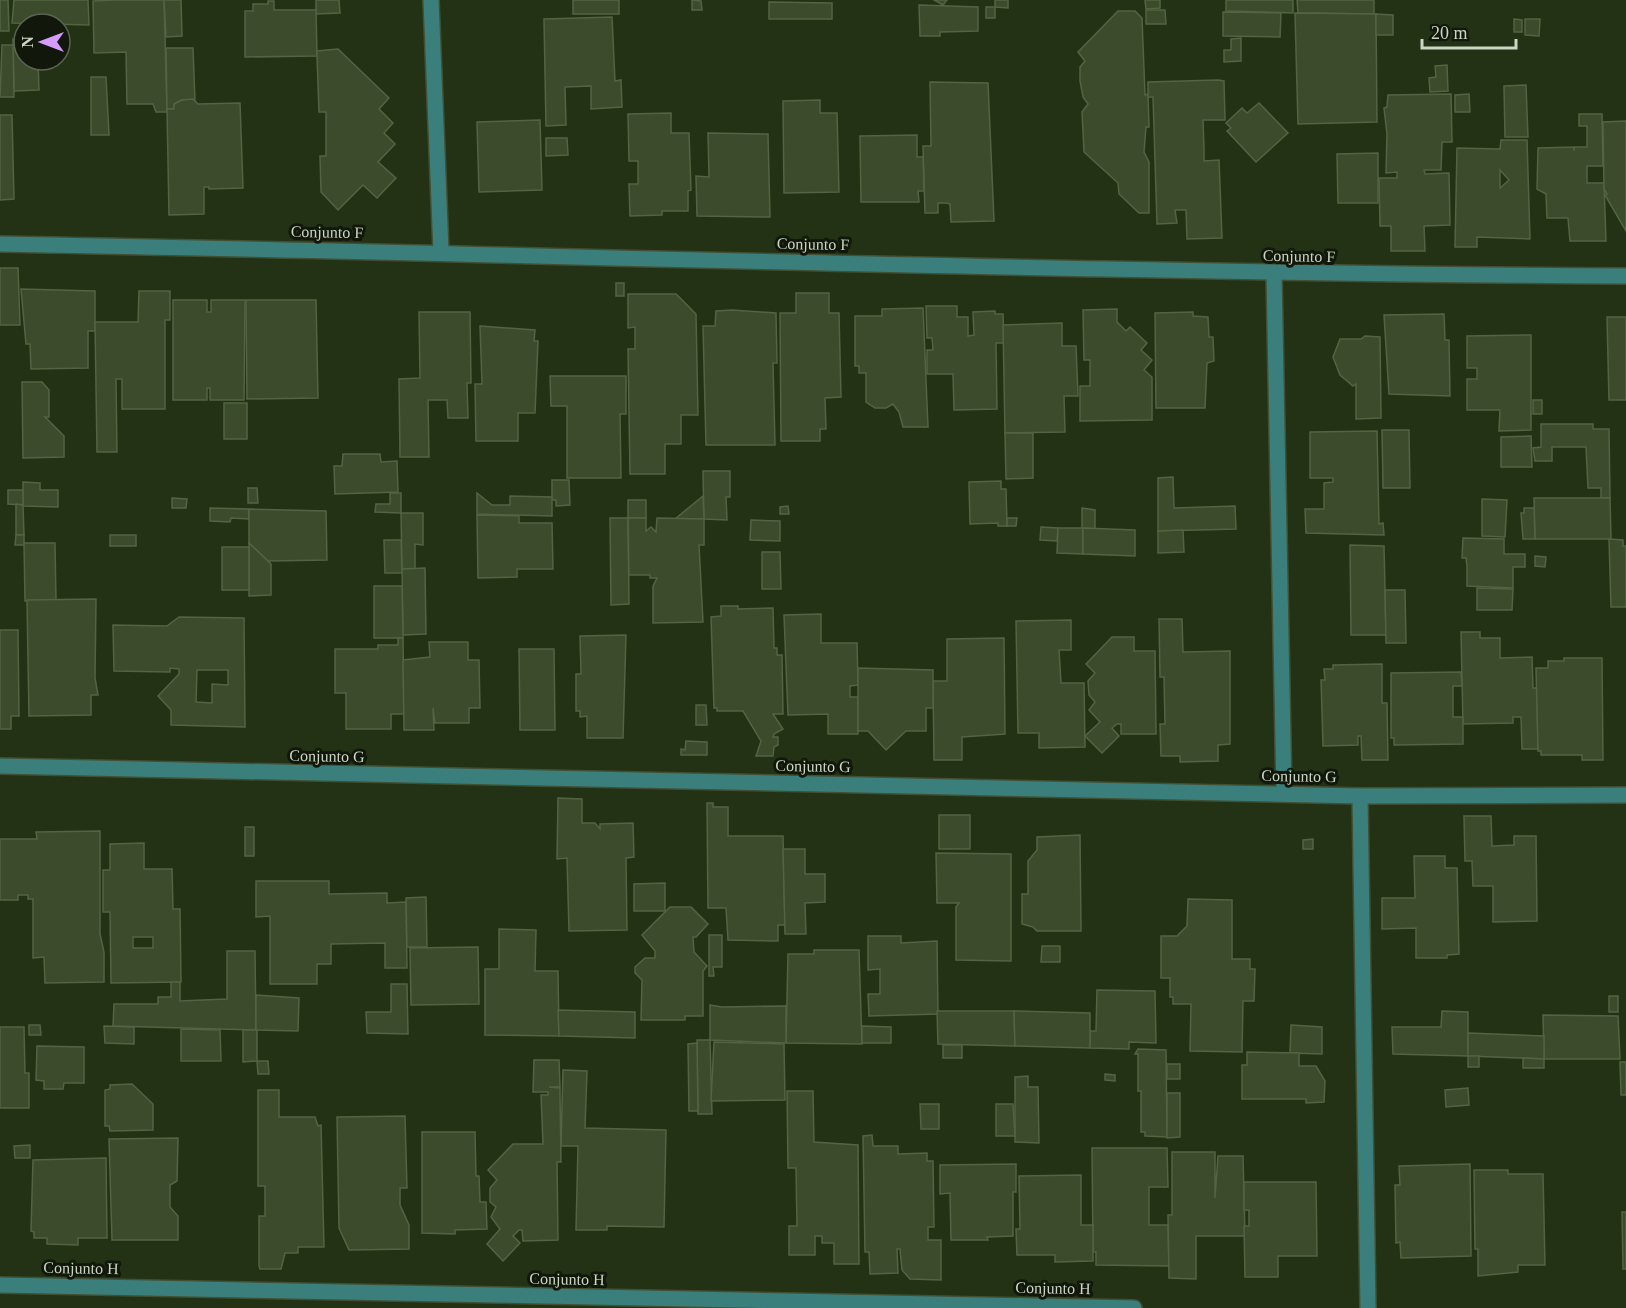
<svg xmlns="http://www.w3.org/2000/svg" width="1626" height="1308" font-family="Georgia,serif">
<rect width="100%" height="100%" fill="#233214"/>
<!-- building -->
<g fill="#3b4b2b" stroke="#536443" stroke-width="1.5" fill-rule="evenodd">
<path d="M0 0H8L9 31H0Z"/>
<path d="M14 0H88L89 25 12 23Z"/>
<path d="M116 0H164L167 112H156L153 104H127L126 52 94 53 93 1Z"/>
<path d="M164 0H181L182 36 166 37Z"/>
<path d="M316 0H339L340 13 316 14Z"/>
<rect x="573" y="0" width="46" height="14"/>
<path d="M692 0 701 1 702 10H692Z"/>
<path d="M934 0H947L943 5Z"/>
<path d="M995 0H1008V8L995 7Z"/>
<path d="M1145 0H1160V8L1146 9Z"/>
<path d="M1226 0H1293V13L1226 11Z"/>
<path d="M1297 0H1374V14L1298 13Z"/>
<path d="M268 1H274V10H316L317 56 245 57V11H253V4H268Z"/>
<path d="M769 2 832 3V19H769Z"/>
<path d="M919 5 978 7V31L940 32V36H920Z"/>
<rect x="986" y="7" width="9" height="11"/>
<path d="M1146 10H1165L1166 24H1146Z"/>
<path d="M1118 11H1135L1142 18 1145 95 1148 94 1149 127H1146L1144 152 1149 162V213H1139L1119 194 1118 183 1084 152 1082 112 1088 104 1083 97 1080 81V67L1085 61 1078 52Z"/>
<path d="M1223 12 1281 13 1280 37 1223 36Z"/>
<path d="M1295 13 1376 14 1377 122 1298 124Z"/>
<path d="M1376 14 1393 15V35H1376Z"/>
<path d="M612 17 615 81 621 80 622 107 591 109V86L565 87 566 125 546 126 544 19Z"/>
<path d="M1514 19 1522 20V32H1514Z"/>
<path d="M1525 19H1540L1539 36 1525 35Z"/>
<path d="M24 38V60H38L39 90 14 91 13 39Z"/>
<path d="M1241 38V61L1224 62V50H1231V39Z"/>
<path d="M2 45H13L14 97H0Z"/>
<path d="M166 48H193L195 102 182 100 174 104V109H167Z"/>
<path d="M338 49 389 98 379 109 393 123 384 133 395 144 378 162 396 178 377 198 363 185 338 210 321 192 320 156H326V112H319L317 56V51Z"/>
<path d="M1447 65 1448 91 1430 92 1429 78 1436 77 1435 66Z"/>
<path d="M91 77H106L109 135H91Z"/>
<path d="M1218 80 1224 81 1225 120H1203L1204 149V161L1219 160 1222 238 1187 239 1186 210H1175L1177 223 1157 224 1153 97H1148V82Z"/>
<path d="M930 82 988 83 994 221 951 222 950 204 946 203H938V213H925L923 146H931Z"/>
<path d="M1526 85 1528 137H1505L1504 86Z"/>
<path d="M1451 94 1452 142H1442L1441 170H1424L1425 174 1449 173 1450 225 1424 226 1425 251H1391V226H1380L1379 178H1397V172L1386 173 1387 134 1384 108 1387 107 1388 95Z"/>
<path d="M1469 94 1470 112H1455V95Z"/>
<path d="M193 99 198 104 240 103 243 188 209 189V187H204V214L169 215 167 109H174V104L182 100Z"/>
<path d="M820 100V113H837L839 192 784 193 783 101Z"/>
<path d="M1259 103 1288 133 1256 162 1227 131 1231 128 1226 123 1242 108 1247 113Z"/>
<path d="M671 113V133H689L691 190 688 191V211H662V215L630 216 629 184H638V161H629L628 114Z"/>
<path d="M1579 114H1602L1603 166H1587V183H1604L1606 241H1570L1568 218H1547L1546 194 1537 189 1538 148 1574 147V151V147H1587V126H1579Z"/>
<path d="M0 115H12L14 199 0 200Z"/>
<path d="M540 120 542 190 479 192 477 122Z"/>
<path d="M1626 121V231L1605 195 1607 194 1604 189 1603 122Z"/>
<path d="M708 133 768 134 770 217 697 216 696 176 709 177Z"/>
<path d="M917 135V157H923L924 191H918L919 202H861L860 136Z"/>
<path d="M546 138H567L568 155 546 156Z"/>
<path d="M1501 140H1527L1530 239 1477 237V247H1455L1457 148 1500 149ZM1500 170 1509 180 1500 188Z"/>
<path d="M1378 153V203H1338L1337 154Z"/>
<path d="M0 268H18L20 325H0Z"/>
<rect x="616" y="283" width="8" height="13"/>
<path d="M21 289 95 291V331H88V368L31 369 30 344H26Z"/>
<path d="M139 291H170V320H165V409H122V379H116L117 452H97L95 322H138Z"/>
<path d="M796 293H829V313H839L841 397 825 398 826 429H820V441H781L780 313H796Z"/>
<path d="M628 294H676L696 314 698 415H681V444H665V474H630L628 349H635V327L628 328Z"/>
<path d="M173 300H207V312H211V300H245L244 400H210V388H207V400H173Z"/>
<path d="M246 300H316L318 398 247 399Z"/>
<path d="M926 306H957V317H968V336L974 335 973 312 995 311V314H1003L1004 343H996L997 409 954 410 953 374H927V350H933L932 338H927Z"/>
<path d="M923 308 928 427H903L899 412 893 404 886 408H875L866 402V373H859V366H855V316H882V309Z"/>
<path d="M1117 309V322L1126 331 1130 327 1147 343 1141 350 1152 360 1144 370 1152 377V420L1080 421V386H1090V360H1084L1083 310Z"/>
<path d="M732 310 776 313 777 363H773L775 445H706L703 326H715L716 311Z"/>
<path d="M419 312H470L471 383H467L468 418H448L447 400H428L429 457H400L399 379 420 378Z"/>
<path d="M1193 312V316L1208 317 1209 337H1213L1214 361 1207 363 1205 408H1156L1155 313Z"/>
<path d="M1444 314 1445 340H1449L1450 396 1389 394 1384 315Z"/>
<path d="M1607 317H1626V400H1609Z"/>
<path d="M1062 323V346H1076L1078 396H1064L1065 432 1005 433 1003 325Z"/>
<path d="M480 326 535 330 534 341H538L535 413H518V441H476L475 384H482Z"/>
<path d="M1531 335V430L1499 431 1500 410H1467V379H1477V368H1467V336Z"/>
<path d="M1365 336 1380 337 1381 418 1356 419V384L1353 386 1340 375 1333 357 1340 339H1361Z"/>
<path d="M550 376H626V414H620L621 478H567V406H551Z"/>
<path d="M22 382H42L49 390V417H45L64 436V457L23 458Z"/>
<rect x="1533" y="400" width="9" height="14"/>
<rect x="224" y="403" width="23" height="36"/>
<path d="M1541 424H1593V429H1609L1610 498H1601V488H1588L1586 447H1552V461H1535L1533 448 1541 447Z"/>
<path d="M1382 430H1409L1410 488H1383Z"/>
<path d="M1377 431 1379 524 1383 523 1384 535 1306 533 1305 509H1324V483L1333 482V478H1310V432Z"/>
<path d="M1005 433H1033V478L1006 479Z"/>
<path d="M1531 436 1532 467H1501V437Z"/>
<path d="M343 454H380L381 462 397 461 398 492 335 494 334 466H342Z"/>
<path d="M703 471H730V497H726L727 520 704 519Z"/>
<path d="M1173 477 1174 508 1235 506 1236 529 1158 531V478Z"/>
<path d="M552 480H569L570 505 556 506V500H552Z"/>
<path d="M1001 481V489H1006L1007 526H998V523L970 524 969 482Z"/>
<path d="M23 482 40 483V490H58V507L23 506Z"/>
<path d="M248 488H257L258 503H248Z"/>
<path d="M8 490H23V505L8 504Z"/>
<path d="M390 493H401V513L375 512 376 504H390Z"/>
<path d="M477 493 492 505H510V496L552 497V516L477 514Z"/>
<path d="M703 496 704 519H675Z"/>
<path d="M172 498 187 499 186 508H172Z"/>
<path d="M1534 498H1610L1611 539H1535Z"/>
<path d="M1482 499 1507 500 1505 537 1482 536Z"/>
<rect x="628" y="500" width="18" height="18"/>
<path d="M16 504 23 505 24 535H16Z"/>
<path d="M788 506 789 514H780V507Z"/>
<path d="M210 508 249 509V519L231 518 230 522 210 521Z"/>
<path d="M1082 508 1095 510V529L1082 528Z"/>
<path d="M1524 508H1534L1535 539H1523L1521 513H1524Z"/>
<path d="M249 509 326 511 327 560 268 561 249 543Z"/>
<path d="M401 513H423V545L415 544V569H402Z"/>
<path d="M477 515 519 516V523H552L553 569H517V577L478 578Z"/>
<path d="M610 518H628L629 604 611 605Z"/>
<path d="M628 518H646V531L651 527 656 532 657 518 704 519V545H699L703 622 653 623V586L657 578H650V575H629Z"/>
<path d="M1007 518H1017L1016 526H1007Z"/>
<path d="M751 520 780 521V541L750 540Z"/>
<path d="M1041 527 1058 528 1057 541 1040 540Z"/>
<path d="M1058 528H1083V554L1057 553Z"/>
<path d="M1083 528 1135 530V556L1083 554Z"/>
<path d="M1183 530 1184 552 1158 553V531Z"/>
<path d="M16 535H24V545H15Z"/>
<rect x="110" y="535" width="26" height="11"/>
<path d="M1463 538 1504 539V554H1525V567H1513V588L1467 586V566L1466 558H1462Z"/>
<path d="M1609 539 1623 540V546H1626V607H1611Z"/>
<path d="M384 540H401L402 573H385Z"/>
<path d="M24 543H55L56 600 25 601Z"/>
<path d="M249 543 271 564V595L249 596Z"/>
<path d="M1350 545 1384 546 1386 635H1351Z"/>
<rect x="222" y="547" width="27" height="43"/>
<path d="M762 552H780L781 589H762Z"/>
<path d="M1535 556 1546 557 1545 567 1535 566Z"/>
<path d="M425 568 426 634 403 635 402 569Z"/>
<path d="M374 586H402L403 638H374Z"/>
<path d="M1477 588 1513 589 1512 610H1477Z"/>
<path d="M1385 590H1405L1406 643H1386Z"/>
<path d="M96 599 95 678 98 695H91V715L29 716 27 600Z"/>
<path d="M721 606H738V609L773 608 774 648H777V655H782L783 714H773L783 729 774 734 773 737H778V745L774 747 773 756H756L761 741 743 711H717V708H714L711 617 721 616Z"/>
<path d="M821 614V643H857L858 685 850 686V697H858V734H828V714L788 715 784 615Z"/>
<path d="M179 617 244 618 245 727 171 725V710L158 696 179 674V669L170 668V672L114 671 113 625 167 626ZM197 670H228V685L212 684V703L196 702Z"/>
<path d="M1159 619H1182L1183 652 1230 651V744L1218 745V761L1180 762V756H1161L1160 724H1165L1164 677H1160Z"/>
<path d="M1071 620V650H1059L1061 683H1084L1085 747 1039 748V733H1018L1016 621Z"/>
<path d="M0 630H18L19 716H11V729H0Z"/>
<path d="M1461 632H1480V638H1500V658L1532 657 1533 688H1537L1538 749H1522L1521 717H1513V723L1463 724Z"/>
<path d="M626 635 623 738H587V716L580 717V711H576V674H581L580 636Z"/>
<path d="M1112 637H1134V651H1155L1156 734H1121V724H1117L1112 728 1119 736 1102 753 1085 736 1100 722 1089 710 1095 702 1089 695 1088 681 1095 673 1086 664Z"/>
<path d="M398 638H403L404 714H391V729H346V693H335V649H378V645H398Z"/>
<path d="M1004 638 1005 734 962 737V760H934L933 681H947V639Z"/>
<path d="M429 642H468V660H479L480 708H469V723H435L433 708 434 730H404L403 660 430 657Z"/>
<path d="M519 649H554L555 730H520Z"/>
<path d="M1564 658H1602L1603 760H1582V755H1541V751H1538L1536 668H1548V661H1564Z"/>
<path d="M1382 664V703H1387L1388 760H1362L1361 736H1358V745L1323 746 1321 680H1325L1324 669H1333V665Z"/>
<path d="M858 668 933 670V708H926V731H906L886 750 868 731H858Z"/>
<path d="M1461 672 1462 686H1453V717H1463V744L1394 745V738H1391V673Z"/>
<path d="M696 705H706L707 725H696Z"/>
<path d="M686 741 707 742V755H681V749L685 750Z"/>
<path d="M558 798 582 799V823H595L600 829V824L633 823 634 857 626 858 627 930 569 931 567 858 557 859Z"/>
<path d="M707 803H713V807H728V836H783L785 925H778V941L728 940 726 908H708Z"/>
<rect x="939" y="815" width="31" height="34"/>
<path d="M1464 816H1491L1492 846 1514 845V836H1536L1537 921 1493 922V886H1473L1472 861H1465Z"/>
<rect x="245" y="827" width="9" height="29"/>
<path d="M100 831V934L104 952V982L45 983 44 957 33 958V899H28V895H18V900H0V839H37L36 832Z"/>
<path d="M1080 835 1081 931H1037L1033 927 1022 924V894H1028V861L1037 850V837Z"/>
<path d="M1313 839V849H1303V840Z"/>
<path d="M144 843V869H172L173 909H180L181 982 111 983 110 912H103V870H110V844ZM133 937H153V948H133Z"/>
<path d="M783 849H805V874H825V902L805 903 806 934H785Z"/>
<path d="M936 853 1011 854V961L956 960V907L959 903H937Z"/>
<path d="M1414 856H1445V868H1457L1459 954 1447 955V958H1416V928L1382 929V898H1415Z"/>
<path d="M256 881H329V894L387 893V903L406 902 407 968H385V943L331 944V964H317V984H270V916L256 917Z"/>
<path d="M665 883V911H634V884Z"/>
<path d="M426 897 427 947H407L406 898Z"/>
<path d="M1188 899 1232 900V959H1250V969H1255L1254 1001H1243L1242 1052 1190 1051 1191 1004H1173V997H1170V978H1161V936H1177L1187 926Z"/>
<path d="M670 907H691L708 924 696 937H693L694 952 707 966 703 971V1016H685V1020H641L642 980 635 973V967L645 958H655V951L642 935Z"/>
<path d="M499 929 536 930 535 971H558L559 1036 485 1035V969H499Z"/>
<path d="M709 935H722V967H713L714 976H709Z"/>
<path d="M868 936H901V943L937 941 938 1014 869 1016 868 994H880V969L868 970Z"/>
<path d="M1042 946H1060V962H1041Z"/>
<path d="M478 947 479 1004 411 1005 410 948Z"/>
<path d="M814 950H859L862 1044 786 1043 788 954H814Z"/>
<path d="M227 951H255L256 1030 113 1026 114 1004H158V997H171V982H180V1001L227 999Z"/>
<path d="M391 984H407L408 1034 367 1033 366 1012H391Z"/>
<path d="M1097 990 1155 991 1156 1043 1129 1042V1049L1090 1048V1031H1096Z"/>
<path d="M256 995 299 998 298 1031 256 1030Z"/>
<rect x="1609" y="996" width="9" height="16"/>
<path d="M710 1005 722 1007 786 1006V1043L710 1040Z"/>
<path d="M558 1010 635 1012V1038L559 1036Z"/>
<path d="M937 1011H1014L1015 1046 938 1044Z"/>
<path d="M1014 1011 1090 1013V1048L1015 1046Z"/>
<path d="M1442 1011 1468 1012V1056L1393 1054 1392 1027H1441Z"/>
<path d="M1543 1015 1618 1016 1620 1059H1544Z"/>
<path d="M29 1025H40L41 1035H29Z"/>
<path d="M1291 1025 1322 1027V1054L1290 1053Z"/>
<path d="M104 1026 134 1027V1044L105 1043Z"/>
<path d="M862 1026 891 1027V1043H862Z"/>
<path d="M0 1027H24L25 1073H29V1108H0Z"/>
<path d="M181 1029 220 1030 221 1061H181Z"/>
<path d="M243 1030H257V1061L243 1062Z"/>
<path d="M1468 1033 1544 1036V1059L1468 1056Z"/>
<path d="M697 1040H710L712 1114H698Z"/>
<path d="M714 1042 784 1044 785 1100 711 1101Z"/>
<path d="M697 1043 698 1111H689L688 1044Z"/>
<rect x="943" y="1045" width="19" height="13"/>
<path d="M37 1046 84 1047V1083H64L63 1089H44V1081L36 1080Z"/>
<path d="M1138 1049 1166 1050 1167 1137 1145 1136V1132H1141V1091H1138V1054H1135Z"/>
<path d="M1247 1052 1299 1053V1066H1316L1325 1081 1324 1102 1306 1103V1099H1242V1065H1247Z"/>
<rect x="1468" y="1056" width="11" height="11"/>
<path d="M1523 1058 1544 1059V1068H1523Z"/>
<path d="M534 1060H559L560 1087H549L560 1088V1094L561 1162H557L558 1240 523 1241 522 1230H519L513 1236 520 1243 503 1261 487 1244 500 1229 491 1217 496 1207 490 1202V1188L497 1180 488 1170 513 1144H543L541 1095H548V1092H533Z"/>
<path d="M257 1061H268L269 1074H258Z"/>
<path d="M1620 1062H1626V1095H1621Z"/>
<rect x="1167" y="1064" width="13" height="15"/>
<path d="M563 1070 587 1071 585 1128 666 1130 664 1227 607 1226V1230H576L578 1146H561Z"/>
<path d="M1105 1074 1115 1075V1081L1105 1080Z"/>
<path d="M1028 1076V1087H1038L1039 1143 1015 1142V1077Z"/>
<path d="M132 1084 153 1104V1130L110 1131 109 1126H105V1090L110 1089V1085Z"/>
<path d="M1468 1088 1469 1105 1446 1107 1445 1090Z"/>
<path d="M258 1090H279V1117H315L318 1126 321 1125 324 1247H298V1253H285L281 1269H260L259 1266V1216H265V1186H258Z"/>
<path d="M787 1091H813L814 1142 858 1145 859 1264H834V1243H822V1236H815V1255H789V1226H797L796 1168H788Z"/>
<path d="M1167 1093H1180V1137L1167 1138Z"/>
<path d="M920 1104H939V1129H921Z"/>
<path d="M996 1104H1013L1015 1136H996Z"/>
<path d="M405 1116 407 1188H400V1205L409 1225V1249L349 1250 339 1228 337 1117Z"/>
<path d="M422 1132H475L476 1176H479L480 1202H486L487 1229 455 1230V1234L422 1233Z"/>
<path d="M872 1135 873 1146H898V1154L927 1153V1161H933L934 1227H928V1240H941V1280L910 1279 902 1270 900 1249H897L898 1273 870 1274 869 1252H865L863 1136Z"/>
<path d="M178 1138 177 1181 170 1185V1207L178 1216V1240H112L109 1139Z"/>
<path d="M30 1145V1158H15L14 1146Z"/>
<path d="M1092 1148H1167L1168 1187H1149V1225H1168L1169 1266 1096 1265V1252H1093Z"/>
<path d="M1172 1152H1215V1198L1218 1156H1243L1245 1236H1196V1279L1169 1278 1168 1215H1172Z"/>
<path d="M106 1158 107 1238H78V1245L47 1244V1238H34V1232L31 1231 33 1160Z"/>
<path d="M1016 1164V1192H1013V1236L987 1237 988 1240H951L950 1193 940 1194V1165Z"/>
<path d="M1470 1164 1471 1256 1401 1258 1400 1242 1396 1243 1395 1185H1400L1399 1166Z"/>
<path d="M1474 1170H1508V1174H1543L1545 1265H1518V1272L1478 1276V1249H1475Z"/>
<path d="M1081 1175V1225H1093V1261L1055 1262V1255H1017L1016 1229H1020L1019 1176Z"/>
<path d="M1244 1182H1316L1317 1256H1278V1277H1245L1244 1226H1249V1210H1244Z"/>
<path d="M1622 1212H1626V1269H1623Z"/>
</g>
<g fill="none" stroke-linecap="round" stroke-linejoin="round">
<defs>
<g id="minor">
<path d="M431 0 441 252"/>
<path d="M0 244C542 254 1084 273 1626 276"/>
<path d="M1274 274 1284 794"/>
<path d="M0 766 1360 796 1626 795"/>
<path d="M1360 796 1368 1308"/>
<path d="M0 1285 1134 1308"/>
</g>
</defs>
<!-- minor casing -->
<use href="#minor" stroke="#415034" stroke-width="18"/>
<!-- minor -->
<use href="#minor" stroke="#3b7f7c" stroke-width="15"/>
</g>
<g text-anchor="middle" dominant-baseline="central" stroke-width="6" stroke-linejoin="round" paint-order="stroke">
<!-- street labels -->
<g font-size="16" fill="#ccd6c4" stroke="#11180b">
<text transform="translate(327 232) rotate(1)">Conjunto F</text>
<text transform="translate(813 244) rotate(1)">Conjunto F</text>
<text transform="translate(1299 256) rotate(1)">Conjunto F</text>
<text transform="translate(327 756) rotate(1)">Conjunto G</text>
<text transform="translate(813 766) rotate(1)">Conjunto G</text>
<text transform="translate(1299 776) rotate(1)">Conjunto G</text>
<text transform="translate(81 1268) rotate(1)">Conjunto H</text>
<text transform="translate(567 1279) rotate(1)">Conjunto H</text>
<text transform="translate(1053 1288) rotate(1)">Conjunto H</text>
</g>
</g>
<!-- north arrow -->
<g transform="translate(42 42) rotate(270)"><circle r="28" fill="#11180b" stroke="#5c6455" stroke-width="1.5"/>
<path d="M0-4.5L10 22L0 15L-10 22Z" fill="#d59cfb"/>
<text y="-9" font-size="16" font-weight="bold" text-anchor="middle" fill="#ccd6c4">N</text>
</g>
<!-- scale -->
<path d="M1422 39v9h94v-9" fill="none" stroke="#ccd6c4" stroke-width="3"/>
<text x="1431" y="39" font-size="18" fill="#ccd6c4" stroke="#11180b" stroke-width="4.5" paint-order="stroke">20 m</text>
</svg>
